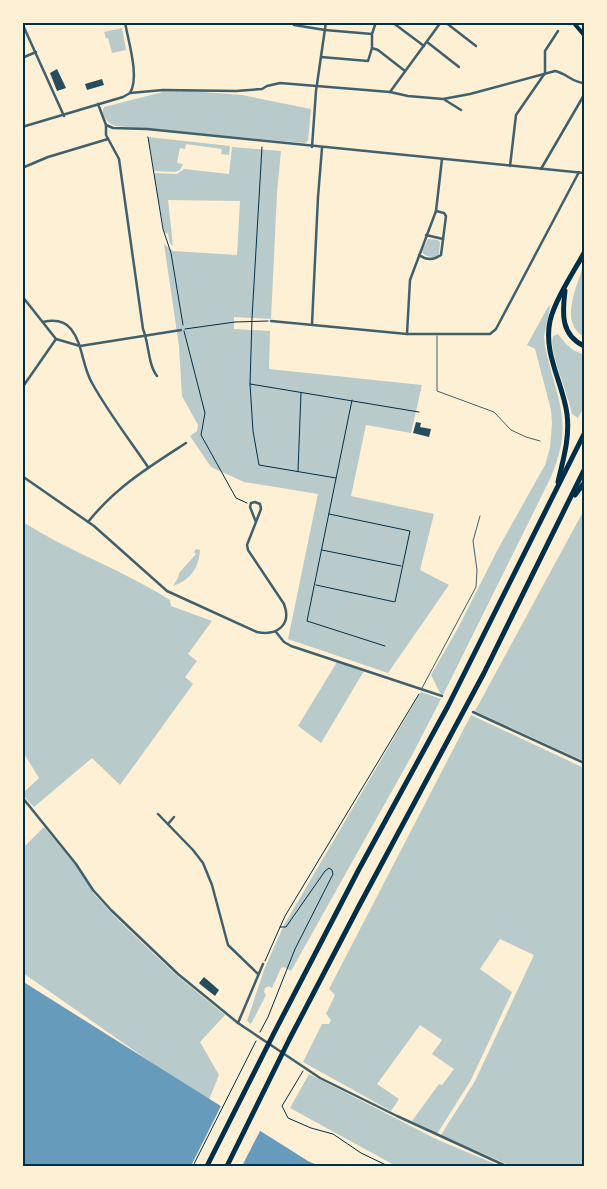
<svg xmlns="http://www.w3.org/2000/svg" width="607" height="1189" font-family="'Public Sans',sans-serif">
<rect width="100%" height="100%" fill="#fdf0d5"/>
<!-- green -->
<g fill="#b9caca">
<path d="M122 28 126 50 112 53 108 38H106L104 32Z"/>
<path d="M190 91 242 95 311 109 308 141 305 143 115 126C108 123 100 115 104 107L163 92Z"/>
<path d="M148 137 230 146 229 155 221 154 222 149 186 144 185 149 180 148 177 163 183 164 180 170 175 172 154 171Z"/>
<path d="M232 147 281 151 277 193 271 319 234 317V329L270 331 269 369 422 385 411 433 366 425 351 496 434 514 420 570 449 585 388 673 288 639 318 494 244 482 211 467 190 436 197 431 198 425 182 396 179 346 164 244 173 251 237 255 240 201 168 200 173 246 170 243 168 234 164 232 154 173 177 174 184 169 229 174Z"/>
<path d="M428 239 438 240 440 242 439 254 436 257C431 257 424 257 422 251Z"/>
<path d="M584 264V337C565 325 571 304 576 287 579 279 581 271 584 264Z"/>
<path d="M549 305 550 308 544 336 545 346C556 400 575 420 551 477L443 695 440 693 431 675 458 628 499 547 545 465 550 448 552 423 551 410 535 349 527 345Z"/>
<path d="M558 334 566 344 573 350 584 355V407L578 418 572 414C569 395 548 351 553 336Z"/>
<path d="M584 510V761L475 711Z"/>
<path d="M23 522C70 552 123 570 170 600L171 606 212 621 188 654 197 661 185 677 193 684 120 785 92 758 34 807 22 794 39 778 23 752Z"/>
<path d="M196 549 200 550C199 568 190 580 173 586L179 576V573L196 554 194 552Z"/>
<path d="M337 662 364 671 321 743 298 726Z"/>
<path d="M421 692 441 699 411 757 291 971 284 967 281 968 272 988 269 986 265 988 264 992 266 995 251 1024 247 1021 264 970 284 925Z"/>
<path d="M471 715 584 768V1166H511L441 1135 475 1081 534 955 500 939 480 969 512 992 471 1080 437 1134 412 1121 439 1084 442 1085 454 1069 432 1054 442 1040 420 1025 377 1084 399 1099 391 1111 303 1062 322 1024H329L331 1020 326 1014 335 995 329 989Z"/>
<path d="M44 827 76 866 95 895 114 916 175 974 225 1015 200 1042 219 1075 208 1102 23 973V848Z"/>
<path d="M309 1074 438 1140 500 1166H396L290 1108Z"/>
</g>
<!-- water -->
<path fill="#669bbc" d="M22 981 308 1161 319 1166H23Z"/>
<!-- pier -->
<path fill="#fdf0d5" d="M222 1104 261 1129 242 1166H191Z"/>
<!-- building -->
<g fill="#264d5e">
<path d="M57 69 66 88 57 91 50 73Z"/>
<path d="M102 79 104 85 87 90 85 84Z"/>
<path d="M416 422 421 423 420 427 431 429 429 437 413 433Z"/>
<path d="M204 977 219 990 215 996 201 985 199 983Z"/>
</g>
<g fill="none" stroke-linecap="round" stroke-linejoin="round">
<!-- path -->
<g stroke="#003049" stroke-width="1">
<path d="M148 137 163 229 171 253 183 325"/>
<path d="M262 147 252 318 250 384 253 431 259 465 336 478"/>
<path d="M185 329 235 322 268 321"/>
<path d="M184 331 205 413 201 435 236 498 247 503"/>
<path d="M250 384 419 412"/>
<path d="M352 400 307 621 385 646"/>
<path d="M298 471 301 393"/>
<path d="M322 550 401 566"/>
<path d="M316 585 395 602 410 531 329 514"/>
<path d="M265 961 285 916 419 694"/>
<path d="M260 1032 268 1017 295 949 333 874 332 870 329 868 325 871 286 927H280"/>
<path d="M303 1071 282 1106 288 1118 311 1128 333 1134 361 1153 388 1166"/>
<path d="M193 1166 256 1041"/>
</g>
<!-- service -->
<g stroke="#3f606c" stroke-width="1">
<path d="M437 336V391L494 412 511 430 526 437 540 441"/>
<path d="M422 688 476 587 477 570 473 541 480 516"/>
</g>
<!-- minor -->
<g stroke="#3f606c" stroke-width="2.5">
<path d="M125 22C128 41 140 77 130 93"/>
<path d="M392 22 424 46"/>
<path d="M445 22 476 46"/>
<path d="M22 23 64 116"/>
<path d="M294 25 325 30 372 34 376 22"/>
<path d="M372 35V48L378 50 405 71"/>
<path d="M427 42 459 67"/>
<path d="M321 57 368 61 372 48"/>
<path d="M22 58 36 52"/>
<path d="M390 92 441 22"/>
<path d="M445 100 461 110"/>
<path d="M98 104 106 125V135L119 159 143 329C149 343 148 365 157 376"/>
<path d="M106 125 113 128 147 129 584 173"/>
<path d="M22 127 123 97 130 93 163 90 236 91 262 89 267 86 280 83 390 92 408 96 443 99 470 94 555 71C566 73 573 83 584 83"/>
<path d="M312 147 316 91 326 22"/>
<path d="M510 166 516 115 545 73V51L558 31"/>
<path d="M22 168 48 157 108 139"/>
<path d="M541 169 584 95"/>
<path d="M426 235 443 239"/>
<path d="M419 255C426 260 434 260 441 255L446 216 444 213 436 211"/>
<path d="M22 296 56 339 80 346 181 330"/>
<path d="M271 321 407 334H490L496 329 579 172"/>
<path d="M43 322C52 320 64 320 71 329 83 344 82 366 92 383 108 412 129 439 148 467"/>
<path d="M312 324 318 197 322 148"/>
<path d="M407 334 410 280 436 211 442 159"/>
<path d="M22 388 56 339"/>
<path d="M22 476 94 526 167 591 257 632C277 636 292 625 284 604L248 550 247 545 261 509 260 504 255 502 251 503 250 507 256 522"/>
<path d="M88 522C116 487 149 467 186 443"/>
<path d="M276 632 284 642 291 646 442 696"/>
<path d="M473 712 584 763"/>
<path d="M22 797 76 864 93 890 111 910 178 974 238 1023 320 1078 397 1116 506 1166"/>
<path d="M158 814 193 850 203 863 212 885 228 945 258 974"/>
<path d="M168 824 174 817"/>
<path d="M238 1023 263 964"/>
</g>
<!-- secondary -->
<g stroke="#003049" stroke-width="4">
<path d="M573 22 584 35"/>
<path d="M583 22 584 24"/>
</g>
<!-- motorway -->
<g stroke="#003049" stroke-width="5">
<path d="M565 291C562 314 561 335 584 346"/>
<path d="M558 482C563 460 570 438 567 414 563 383 543 354 550 321 555 300 573 273 584 253"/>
<path d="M575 495 584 483"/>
<path d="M207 1166 274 1033 358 871 448 706 584 434"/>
<path d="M227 1166 289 1040 359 906 484 673 584 470"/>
</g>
</g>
<!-- border -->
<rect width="607" height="1189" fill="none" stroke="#fdf0d5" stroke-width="48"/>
<rect x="24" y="24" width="559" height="1141" fill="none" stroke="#003049" stroke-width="2"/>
</svg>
